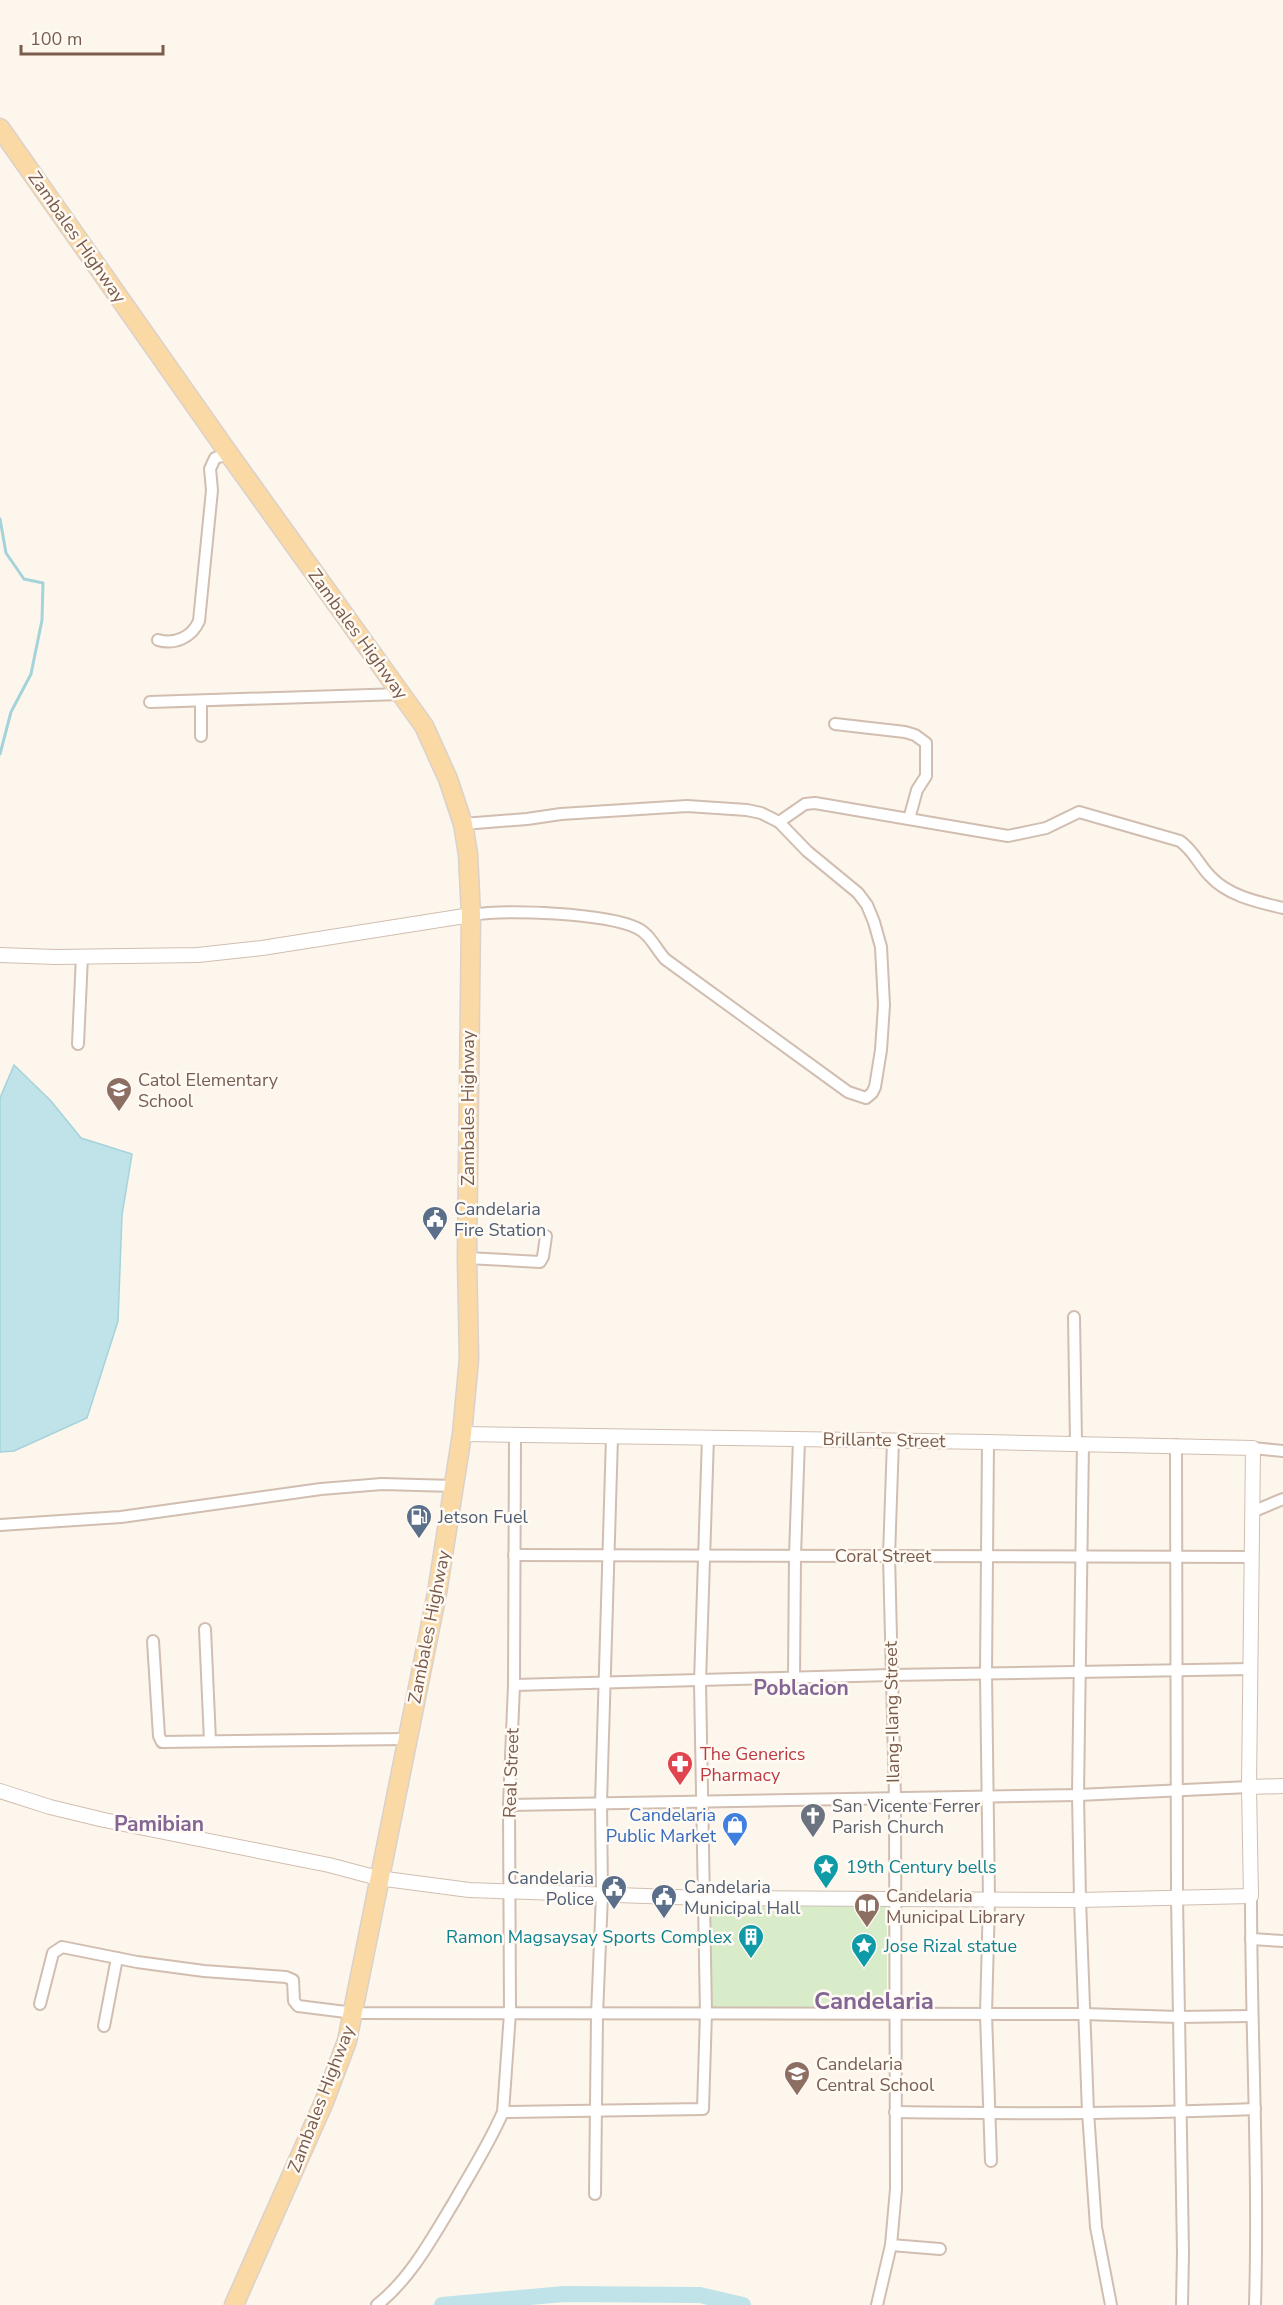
<svg xmlns="http://www.w3.org/2000/svg" width="1283" height="2305" font-family="'Nunito Sans',sans-serif">
<rect width="100%" height="100%" fill="#fdf6ec"/>
<!-- green -->
<path fill="#d8ecc9" d="M887 1903V2008H708V1904Z"/>
<!-- water -->
<path fill="#bfe3e8" stroke="#a5d3da" stroke-width="1.5" d="M14 1065 51 1101 81 1138 132 1154 122 1215 118 1321 87 1418 14 1451 0 1452V1098Z"/>
<g fill="none" stroke-linecap="round" stroke-linejoin="round">
<!-- stream -->
<path stroke="#a5d3da" stroke-width="3" d="M0 519 6 553 24 579 43 583 42 620 31 674 11 712 0 754"/>
<!-- river -->
<path stroke="#bfe3e8" stroke-width="16" d="M442 2305 564 2294 700 2295 743 2305"/>
<defs>
<g id="minor">
<path d="M158 640C175 645 192 637 199 621L212 490 210 469 215 458 229 454"/>
<path d="M201 701V736"/>
<path d="M150 702 401 694"/>
<path d="M835 724 905 732 915 735 926 743V776L917 790 909 819"/>
<path d="M779 822 805 804 815 803 1008 836 1046 828 1079 812 1180 841C1194 851 1199 865 1210 876 1228 896 1258 902 1283 908"/>
<path d="M463 824 527 819 561 814 687 806 747 810 761 813 779 822 807 851 858 893 867 905 874 922 881 947 884 1005 881 1050 875 1087 872 1093 866 1098 848 1092 665 959C656 949 650 934 637 928 605 913 506 909 471 915"/>
<path d="M78 1044 82 956"/>
<path d="M467 1258 540 1262 543 1257 546 1236"/>
<path d="M1074 1317 1076 1443"/>
<path d="M988 1442 986 1674 989 1899 986 2014 991 2161"/>
<path d="M1083 1443 1078 1795 1080 1900 1088 2112 1096 2227 1111 2305"/>
<path d="M1176 1445 1177 1898 1183 2253 1182 2305"/>
<path d="M1253 1448 1283 1451"/>
<path d="M1252 1512 1283 1499"/>
<path d="M0 1525 121 1517 321 1489 382 1484 454 1486"/>
<path d="M514 1555 1252 1557"/>
<path d="M205 1629 210 1741"/>
<path d="M153 1641 159 1736 162 1742 406 1739"/>
<path d="M794 1678 795 1556 799 1439"/>
<path d="M514 1685 891 1675 1251 1669"/>
<path d="M509 1805 1078 1795 1249 1787"/>
<path d="M1251 1896C1251 2032 1259 2169 1255 2305"/>
<path d="M1251 1939 1283 1941"/>
<path d="M40 2004 53 1953 62 1947 137 1962 204 1971 286 1977 293 1980 294 2001 298 2006 354 2013 1084 2014 1178 2017 1251 2016"/>
<path d="M104 2026 117 1958"/>
<path d="M503 2112 510 2013 509 1805 514 1685 515 1434"/>
<path d="M895 2112C1015 2114 1135 2114 1255 2109"/>
<path d="M595 2194 597 2015 602 1895 601 1803 612 1437"/>
<path d="M891 2245 940 2249"/>
<path d="M377 2305C411 2278 432 2238 454 2202 471 2172 489 2144 503 2112L703 2109 706 2013 700 1682 708 1437"/>
<path d="M877 2305 891 2245 896 2189 895 1798 889 1556 893 1441"/>
</g>
<g id="tertiary">
<path d="M0 955 55 957 198 955 262 948 471 915"/>
<path d="M1249 1787 1283 1786"/>
<path d="M0 1791 50 1807 104 1820 329 1865 378 1878 469 1890 703 1898 1080 1900 1251 1896 1249 1787 1253 1448 988 1442 462 1434"/>
</g>
<path id="primary" d="M0 128 229 454 424 726 448 779 463 824 468 854 471 915 467 1258 469 1359 462 1434 437 1593 347 2041 324 2102 234 2305"/>
</defs>
<!-- minor casing -->
<use href="#minor" stroke="#d1beb0" stroke-width="14"/>
<!-- tertiary casing -->
<use href="#tertiary" stroke="#d1beb0" stroke-width="16"/>
<!-- primary casing -->
<use href="#primary" stroke="#dad1cd" stroke-width="21"/>
<!-- minor -->
<use href="#minor" stroke="#fff" stroke-width="10"/>
<!-- tertiary -->
<use href="#tertiary" stroke="#fff" stroke-width="14"/>
<!-- primary -->
<use href="#primary" stroke="#fbd9a5" stroke-width="18"/>
</g>
<!-- icons -->
<defs>
<symbol id="school-pin" viewBox="-11 -11 22 30"><path d="M0 17L-7.5 6A9.5 9.5 0 1 1 7.5 6Z" fill="#8d6e63" stroke="#fffaf3"/><path d="M0-5L7-2L0 1L-7-2ZM-4 1L0 2.5L4 1V4Q0 6-4 4Z" fill="#fff"/></symbol>
<symbol id="civic-pin" viewBox="-11 -11 22 30"><path d="M0 17L-7.5 6A9.5 9.5 0 1 1 7.5 6Z" fill="#5c6f8a" stroke="#fffaf3"/><path d="M-.6-6.5H3V-4.5H.6V-3L4-1V1h2V6H-6V1h2V-1L-.6-3ZM-1.2 2.5V6h2.4V2.5Z" fill="#fff"/></symbol>
<symbol id="fuel-pin" viewBox="-11 -11 22 30"><path d="M0 17L-7.5 6A9.5 9.5 0 1 1 7.5 6Z" fill="#5c6f8a" stroke="#fffaf3"/><path d="M-5.5-6h7V0h2V4h1.3V-2.5L3-4.5l.8-.8L6-3V5H2.5V1h-1V6h-7ZM-4.2-4.7v3.2H.2V-4.7Z" fill="#fff"/></symbol>
<symbol id="pharmacy-pin" viewBox="-11 -11 22 30"><path d="M0 17L-7.5 6A9.5 9.5 0 1 1 7.5 6Z" fill="#e0444e" stroke="#fffaf3"/><path d="M-2-6h4v4h4v4h-4v4h-4v-4h-4v-4h4Z" fill="#fff"/></symbol>
<symbol id="church-pin" viewBox="-11 -11 22 30"><path d="M0 17L-7.5 6A9.5 9.5 0 1 1 7.5 6Z" fill="#6b7280" stroke="#fffaf3"/><path d="M-1.2-6h2.4v3.5h3.3v2.4h-3.3V6h-2.4V-.1h-3.3v-2.4h3.3Z" fill="#fff"/></symbol>
<symbol id="shop-pin" viewBox="-11 -11 22 30"><path d="M0 17L-7.5 6A9.5 9.5 0 1 1 7.5 6Z" fill="#3f7fe0" stroke="#fffaf3"/><path d="M-5-2.5h2.3a2.7 3.5 0 0 1 5.4 0H5L5.5 6h-11ZM-1.5-2.5h3a1.5 2.3 0 0 0-3 0Z" fill="#fff"/></symbol>
<symbol id="sight-pin" viewBox="-11 -11 22 30"><path d="M0 17L-7.5 6A9.5 9.5 0 1 1 7.5 6Z" fill="#0f9aa8" stroke="#fffaf3"/><path d="M0-6L1.8-2.2L6-1.7L2.9 1.2L3.7 5.4L0 3.3L-3.7 5.4L-2.9 1.2L-6-1.7L-1.8-2.2Z" fill="#fff"/></symbol>
<symbol id="library-pin" viewBox="-11 -11 22 30"><path d="M0 17L-7.5 6A9.5 9.5 0 1 1 7.5 6Z" fill="#8d6e63" stroke="#fffaf3"/><path d="M-6-4Q-3-5.5-.7-3.5V5Q-3 3-6 4ZM6-4Q3-5.5 .7-3.5V5Q3 3 6 4Z" fill="#fff"/></symbol>
<symbol id="building-pin" viewBox="-11 -11 22 30"><path d="M0 17L-7.5 6A9.5 9.5 0 1 1 7.5 6Z" fill="#0f9aa8" stroke="#fffaf3"/><path d="M-4-6H4V6H1V3H-1V6H-4ZM-2.5-4.3h1.7v1.8h-1.7ZM.8-4.3h1.7v1.8H.8ZM-2.5-1h1.7V.8h-1.7ZM.8-1h1.7V.8H.8Z" fill="#fff"/></symbol>
</defs>
<g fill-rule="evenodd">
<use href="#school-pin" x="104" y="1075" width="30" height="40"/>
<use href="#civic-pin" x="420" y="1204" width="30" height="40"/>
<use href="#fuel-pin" x="404" y="1502" width="30" height="40"/>
<use href="#pharmacy-pin" x="665" y="1749" width="30" height="40"/>
<use href="#church-pin" x="798" y="1801" width="30" height="40"/>
<use href="#shop-pin" x="720" y="1810" width="30" height="40"/>
<use href="#sight-pin" x="811" y="1852" width="30" height="40"/>
<use href="#civic-pin" x="599" y="1873" width="30" height="40"/>
<use href="#civic-pin" x="649" y="1882" width="30" height="40"/>
<use href="#library-pin" x="852" y="1891" width="30" height="40"/>
<use href="#building-pin" x="736" y="1922" width="30" height="40"/>
<use href="#sight-pin" x="849" y="1931" width="30" height="40"/>
<use href="#school-pin" x="782" y="2059" width="30" height="40"/>
</g>
<g text-anchor="middle" dominant-baseline="central" stroke-width="5" stroke-linejoin="round" paint-order="stroke">
<!-- street labels -->
<g font-size="18" fill="#7a5c4d" stroke="#fffaf3">
<text transform="translate(77 237) rotate(55)">Zambales Highway</text>
<text transform="translate(358 634) rotate(54)">Zambales Highway</text>
<text transform="translate(468 1108) rotate(-90)">Zambales Highway</text>
<text transform="translate(884 1440) rotate(1)">Brillante Street</text>
<text x="883" y="1556">Coral Street</text>
<text transform="translate(429 1627) rotate(-79)">Zambales Highway</text>
<text transform="translate(892 1712) rotate(-91)">Ilang-Ilang Street</text>
<text transform="translate(511 1773) rotate(-88)">Real Street</text>
<text transform="translate(321 2099) rotate(-69)">Zambales Highway</text>
</g>
<!-- education labels -->
<g font-size="18" fill="#785e54" stroke="#fffaf3" text-anchor="start">
<text x="138" y="1080">Catol Elementary<tspan x="138" dy="21">School</tspan></text>
<text x="886" y="1896">Candelaria<tspan x="886" dy="21">Municipal Library</tspan></text>
<text x="816" y="2064">Candelaria<tspan x="816" dy="21">Central School</tspan></text>
</g>
<!-- service labels -->
<g font-size="18" fill="#4e5e75" stroke="#fffaf3" text-anchor="start">
<text x="454" y="1209">Candelaria<tspan x="454" dy="21">Fire Station</tspan></text>
<text x="438" y="1517">Jetson Fuel</text>
<text x="594" y="1878" text-anchor="end">Candelaria<tspan x="594" dy="21">Police</tspan></text>
<text x="684" y="1887">Candelaria<tspan x="684" dy="21">Municipal Hall</tspan></text>
</g>
<!-- health labels -->
<g font-size="18" fill="#be3a42" stroke="#fffaf3" text-anchor="start">
<text x="700" y="1754">The Generics<tspan x="700" dy="21">Pharmacy</tspan></text>
</g>
<!-- worship labels -->
<g font-size="18" fill="#5b616d" stroke="#fffaf3" text-anchor="start">
<text x="832" y="1806">San Vicente Ferrer<tspan x="832" dy="21">Parish Church</tspan></text>
</g>
<!-- shop labels -->
<g font-size="18" fill="#366cbe" stroke="#fffaf3" text-anchor="end">
<text x="716" y="1815">Candelaria<tspan x="716" dy="21">Public Market</tspan></text>
</g>
<!-- culture labels -->
<g font-size="18" fill="#0d838f" stroke="#fffaf3" text-anchor="start">
<text x="846" y="1867">19th Century bells</text>
<text x="732" y="1937" text-anchor="end">Ramon Magsaysay Sports Complex</text>
<text x="884" y="1946">Jose Rizal statue</text>
</g>
<!-- quarter labels -->
<g font-size="21" font-weight="bold" fill="#846695" stroke="#fffaf3">
<text x="801" y="1688">Poblacion</text>
<text x="159" y="1824">Pamibian</text>
</g>
<!-- district labels -->
<g font-size="24" font-weight="bold" fill="#846695" stroke="#fffaf3">
<text x="874" y="2001">Candelaria</text>
</g>
</g>
<!-- scale -->
<path d="M21 45v9h142v-9" fill="none" stroke="#7a5c4d" stroke-width="3"/>
<text x="30" y="45" font-size="18" fill="#7a5c4d" stroke="#fffaf3" stroke-width="4.5" paint-order="stroke">100 m</text>
</svg>
